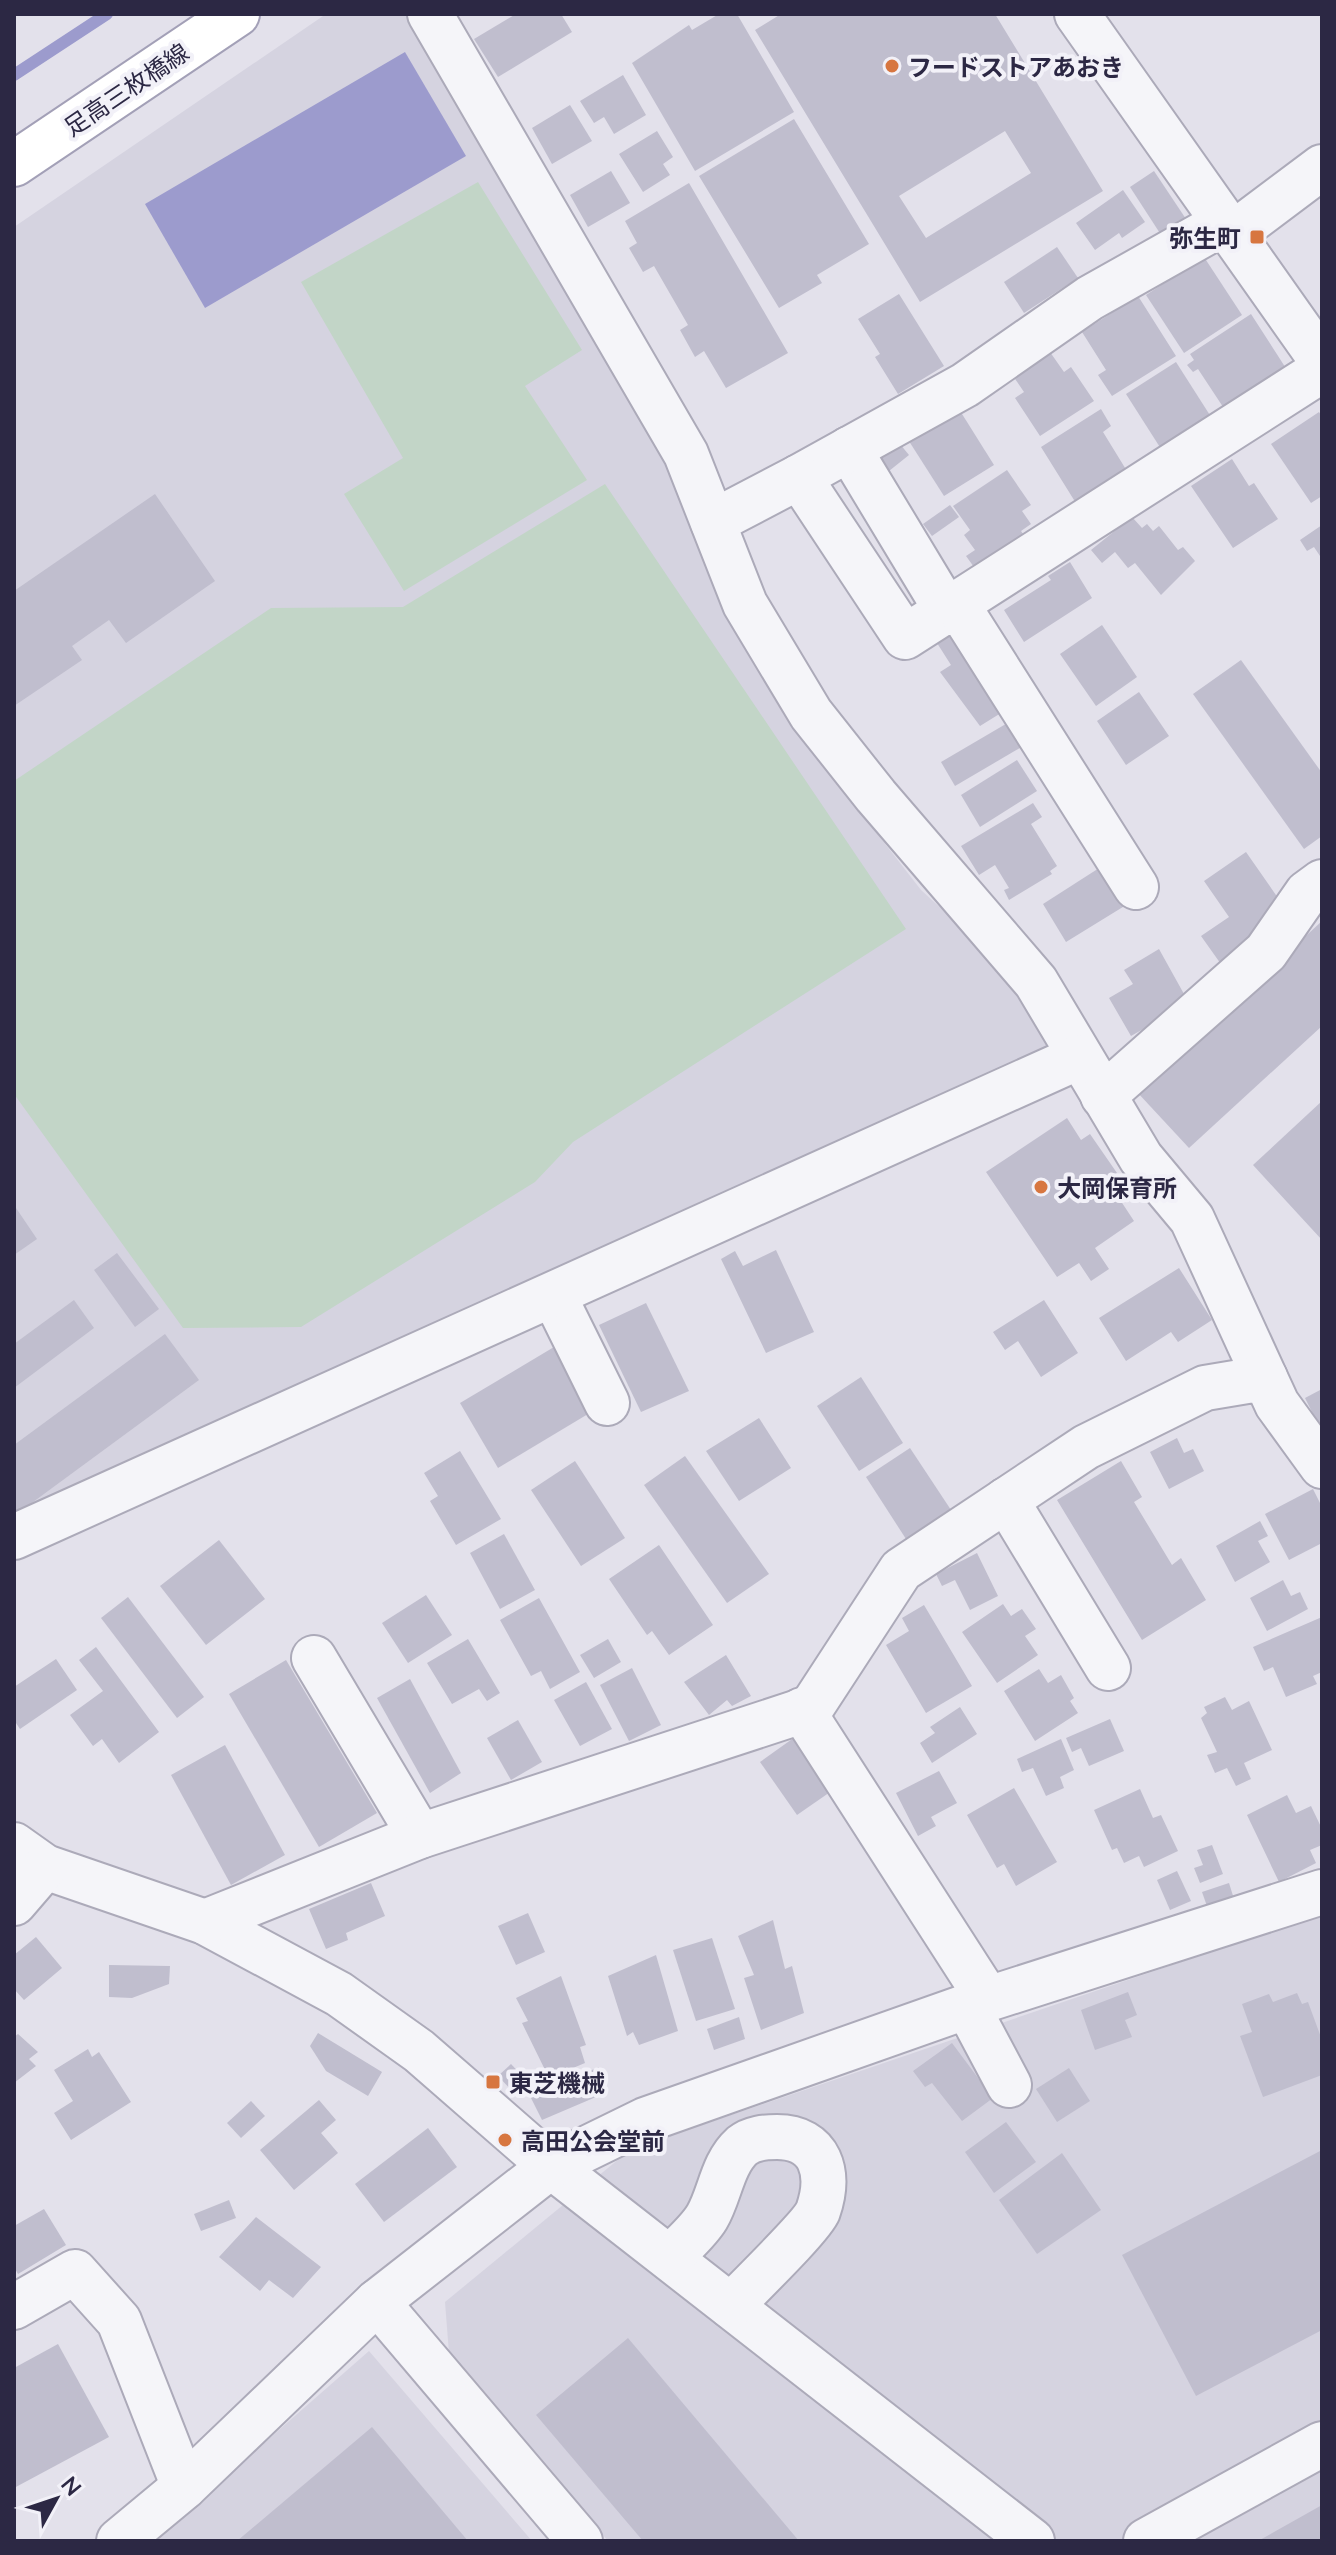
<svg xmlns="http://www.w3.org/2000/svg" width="1336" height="2555" font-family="Lato,'Noto Sans JP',sans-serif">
<rect width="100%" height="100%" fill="#e3e1eb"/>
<!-- built -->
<g fill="#d5d3e0">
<path d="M326 14H406L670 459 691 508 725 614 792 724 921 890 969 934 1013 990 1052 1053 14 1525V227Z"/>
<path d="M1322 1914V2541H608L449 2353 445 2302 631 2149Z"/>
<path d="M369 2351 532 2541H152Z"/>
</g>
<!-- green -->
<g fill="#c2d5c7">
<path d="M478 182 582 350 525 386 587 480 404 591 344 494 403 458 301 282Z"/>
<path d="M605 484 906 929 573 1142 535 1182 301 1327 183 1328 14 1094V781L271 608 403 607Z"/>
</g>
<!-- water -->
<path fill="#9c9bcd" d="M405 52 466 156 205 308 145 204Z"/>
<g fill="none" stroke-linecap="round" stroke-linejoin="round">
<!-- stream -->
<path stroke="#9c9bcd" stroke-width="12" d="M14 75 107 14"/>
</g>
<!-- building -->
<g fill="#c0bece" fill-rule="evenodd">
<path d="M516 14H561L572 32 498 77 474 39Z"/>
<path d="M719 14H737L794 112 695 171 632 63 689 25 692 30Z"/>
<path d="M781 14H995L1103 191 920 302 755 30ZM1005 131 1031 173 926 238 899 196Z"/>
<path d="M623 75 646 115 614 134 604 117 594 123 580 101Z"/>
<path d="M570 105 592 141 552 164 532 128Z"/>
<path d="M794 119 869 244 817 275 822 283 779 308 699 176Z"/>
<path d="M657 131 673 157 663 164 670 175 643 192 619 154Z"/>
<path d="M611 171 630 203 588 227 570 195Z"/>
<path d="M1154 171 1190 225 1165 241 1130 187Z"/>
<path d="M689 183 788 353 726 388 704 351 695 357 680 330 688 325 654 266 643 272 629 248 637 243 625 221Z"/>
<path d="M1123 190 1145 222 1122 238 1119 233 1095 250 1076 223Z"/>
<path d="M1057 247 1078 278 1024 313 1004 282Z"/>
<path d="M1204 257 1242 315 1184 353 1146 295Z"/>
<path d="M899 294 944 366 898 394 875 357 880 354 858 319Z"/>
<path d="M1138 296 1176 356 1112 396 1098 375 1106 370 1082 332Z"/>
<path d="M1251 314 1289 373 1227 413 1198 369 1193 372 1187 365 1194 360 1190 354Z"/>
<path d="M1050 352 1064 372 1071 367 1094 401 1040 436 1015 398 1024 392 1013 376Z"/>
<path d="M1176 362 1213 420 1163 452 1126 394Z"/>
<path d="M957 406 994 465 944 496 907 438Z"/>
<path d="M1101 409 1111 426 1103 432 1130 476 1079 508 1041 447Z"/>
<path d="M1319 412 1322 417V496L1311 503 1271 444Z"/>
<path d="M895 438 909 455 889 471 875 454Z"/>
<path d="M1232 459 1249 486 1254 483 1278 519 1233 548 1191 486Z"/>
<path d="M1007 470 1031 505 1022 511 1031 524 1021 531 1028 541 979 574 966 556 975 550 964 535 970 530 953 506Z"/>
<path d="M155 494 215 581 126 643 109 620 72 646 82 660 14 706V591Z"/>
<path d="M950 505 959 517 932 536 923 524Z"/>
<path d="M1132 517 1142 528 1147 524 1153 531 1159 526 1178 550 1183 547 1195 561 1161 595 1135 563 1128 568 1115 552 1102 563 1091 550Z"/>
<path d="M1322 525V559L1314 547 1307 551 1300 540Z"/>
<path d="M1070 562 1092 598 1024 642 1004 610 1051 580 1048 576Z"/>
<path d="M1102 625 1137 677 1096 706 1060 654Z"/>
<path d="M959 630 1009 708 980 726 940 672 951 665 937 643Z"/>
<path d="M1241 660 1322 773V836L1304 849 1193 694Z"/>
<path d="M1139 692 1169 736 1126 765 1097 721Z"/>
<path d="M1016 718 1030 742 955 786 941 762Z"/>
<path d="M1017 760 1037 791 980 827 961 795Z"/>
<path d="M1033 803 1042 817 1031 824 1057 866 1050 871 1052 874 1009 900 1004 890 1009 888 995 865 979 875 961 846Z"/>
<path d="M1246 852 1285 908 1252 931 1256 936 1223 967 1201 936 1229 917 1204 881Z"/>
<path d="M1107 863 1131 902 1066 942 1043 904Z"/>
<path d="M1322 921V1026L1189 1148 1137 1092Z"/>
<path d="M1159 949 1189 1003 1131 1036 1109 998 1133 984 1124 970Z"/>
<path d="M1322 1101V1240L1253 1165Z"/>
<path d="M1067 1118 1081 1140 1090 1134 1117 1173 1107 1180 1134 1221 1095 1248 1109 1269 1091 1281 1079 1263 1057 1277 986 1172Z"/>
<path d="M14 1205 37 1239 14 1255Z"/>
<path d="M776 1250 814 1332 766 1353 721 1259 735 1251 743 1266Z"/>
<path d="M117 1253 159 1309 135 1327 94 1270Z"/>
<path d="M1179 1268 1212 1320 1178 1342 1171 1332 1126 1361 1099 1318Z"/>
<path d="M74 1300 94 1328 14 1388V1344Z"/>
<path d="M1044 1300 1078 1353 1041 1377 1018 1341 1005 1350 993 1332Z"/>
<path d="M646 1303 689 1391 641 1412 599 1325Z"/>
<path d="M165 1334 199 1380 14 1516V1445Z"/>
<path d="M554 1347 593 1411 498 1468 460 1403Z"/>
<path d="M861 1377 903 1443 859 1471 817 1406Z"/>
<path d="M1322 1389V1424L1319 1426 1305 1398Z"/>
<path d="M759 1418 791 1468 739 1501 706 1451Z"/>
<path d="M1177 1438 1184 1453 1193 1449 1204 1471 1169 1489 1150 1452Z"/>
<path d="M910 1448 951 1510 906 1539 866 1477Z"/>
<path d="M460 1451 501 1519 456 1545 430 1501 438 1496 424 1473Z"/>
<path d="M685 1456 769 1574 727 1603 644 1485Z"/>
<path d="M575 1461 625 1538 581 1566 531 1490Z"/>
<path d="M1121 1461 1142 1497 1134 1502 1172 1565 1181 1558 1206 1600 1142 1640 1057 1500Z"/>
<path d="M1313 1489 1322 1507V1543L1289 1560 1265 1514Z"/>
<path d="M1260 1521 1268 1536 1258 1541 1270 1562 1235 1582 1216 1546Z"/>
<path d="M504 1534 535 1590 500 1609 470 1553Z"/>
<path d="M219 1540 265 1599 206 1645 160 1586Z"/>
<path d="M659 1545 713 1625 669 1655 652 1631 647 1635 609 1579Z"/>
<path d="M977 1553 998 1596 970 1610 955 1580 942 1586 936 1574Z"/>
<path d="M1283 1580 1291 1596 1300 1592 1308 1609 1267 1631 1250 1598Z"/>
<path d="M426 1595 452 1635 408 1663 382 1623Z"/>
<path d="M128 1597 204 1697 177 1718 101 1618Z"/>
<path d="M539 1598 580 1672 550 1689 541 1671 531 1676 500 1620Z"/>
<path d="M1003 1604 1011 1616 1022 1609 1036 1629 1025 1636 1038 1655 997 1683 962 1632Z"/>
<path d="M924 1605 972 1686 926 1713 886 1645 909 1631 902 1618Z"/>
<path d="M1322 1617V1672L1313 1676 1317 1684 1286 1697 1273 1667 1264 1671 1253 1647Z"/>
<path d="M468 1639 500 1693 487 1701 479 1689 452 1704 427 1663Z"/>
<path d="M608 1639 621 1662 594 1678 580 1655Z"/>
<path d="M96 1647 159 1732 119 1763 102 1739 93 1746 70 1715 103 1691 79 1660Z"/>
<path d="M726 1655 751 1696 732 1706 727 1700 709 1715 684 1682Z"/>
<path d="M56 1659 77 1690 20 1729 14 1720V1687Z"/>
<path d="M286 1660 377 1813 319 1847 229 1694Z"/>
<path d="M632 1668 661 1725 629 1741 600 1685Z"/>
<path d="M1039 1669 1048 1683 1061 1675 1074 1698 1070 1701 1078 1713 1035 1741 1004 1691Z"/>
<path d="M410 1679 461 1773 430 1793 377 1698Z"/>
<path d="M586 1682 612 1729 580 1746 554 1700Z"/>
<path d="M1225 1697 1232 1710 1249 1701 1272 1750 1244 1763 1251 1779 1236 1786 1227 1768 1215 1773 1207 1755 1217 1752 1201 1718 1207 1713 1204 1707Z"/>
<path d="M960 1707 977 1734 932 1763 920 1743 935 1733 930 1727Z"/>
<path d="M1110 1719 1124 1751 1089 1766 1081 1748 1072 1752 1066 1738Z"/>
<path d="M518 1720 542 1762 511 1780 487 1738Z"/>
<path d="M795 1737 833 1790 797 1815 760 1762Z"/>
<path d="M1061 1739 1074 1770 1060 1777 1064 1788 1046 1796 1033 1768 1022 1772 1017 1759Z"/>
<path d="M225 1745 285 1855 231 1885 171 1775Z"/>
<path d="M939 1771 957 1803 931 1817 936 1826 918 1836 896 1793Z"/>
<path d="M1014 1788 1057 1862 1016 1886 1004 1864 997 1868 967 1815Z"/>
<path d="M1140 1789 1153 1818 1161 1815 1178 1851 1144 1867 1139 1856 1124 1863 1117 1848 1112 1850 1094 1810Z"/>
<path d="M1287 1795 1296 1813 1311 1806 1322 1829V1845L1310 1850 1316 1863 1279 1882 1247 1815Z"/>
<path d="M1212 1845 1223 1874 1200 1883 1194 1868 1203 1865 1197 1850Z"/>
<path d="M1177 1871 1191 1901 1170 1910 1157 1880Z"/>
<path d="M371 1883 385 1916 346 1933 348 1940 326 1949 309 1909Z"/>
<path d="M1229 1883 1234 1899 1208 1909 1202 1892Z"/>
<path d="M528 1913 545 1952 516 1965 498 1926Z"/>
<path d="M773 1920 785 1969 792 1966 804 2013 761 2030 744 1978 754 1975 738 1936Z"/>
<path d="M36 1937 62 1968 24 2000 14 1989V1955Z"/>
<path d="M712 1938 735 2009 696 2021 673 1950Z"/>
<path d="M656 1955 678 2031 639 2045 633 2032 627 2036 608 1976Z"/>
<path d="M109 1965 170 1966 169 1984 132 1998 109 1997Z"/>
<path d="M561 1976 586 2045 580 2047 585 2063 549 2078 522 2023 528 2021 516 1998Z"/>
<path d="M1128 1992 1137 2015 1125 2020 1132 2037 1095 2050 1081 2010Z"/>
<path d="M1297 1993 1302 2004 1308 2002 1322 2040V2075L1263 2097 1240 2036 1252 2032 1242 2004 1269 1994 1273 2002Z"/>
<path d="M739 2017 745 2039 714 2050 707 2029Z"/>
<path d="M318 2033 382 2072 368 2096 326 2071 310 2046Z"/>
<path d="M18 2034 38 2052 29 2059 36 2066 14 2083V2037Z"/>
<path d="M952 2043 993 2098 962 2121 932 2083 925 2087 913 2071Z"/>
<path d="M88 2049 92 2057 99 2052 131 2102 71 2140 54 2113 73 2101 54 2070Z"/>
<path d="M511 2064 528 2082 515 2094 498 2076Z"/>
<path d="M599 2067 603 2084 594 2089 596 2097 542 2120 530 2096Z"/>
<path d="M1069 2068 1090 2101 1057 2122 1036 2089Z"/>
<path d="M319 2100 336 2120 321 2133 338 2153 294 2190 260 2150Z"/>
<path d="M251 2101 265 2116 241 2138 227 2123Z"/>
<path d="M1006 2122 1036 2162 994 2193 965 2152Z"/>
<path d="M428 2128 457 2167 384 2222 355 2184Z"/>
<path d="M1322 2150V2330L1196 2396 1122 2255Z"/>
<path d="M1062 2153 1101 2210 1037 2254 999 2200Z"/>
<path d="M229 2200 236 2218 201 2231 194 2214Z"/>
<path d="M44 2209 66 2245 18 2274 14 2267V2226Z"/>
<path d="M256 2217 321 2267 293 2298 269 2280 260 2291 219 2257Z"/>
<path d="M628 2338 799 2541H643L536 2415Z"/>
<path d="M58 2344 109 2437 14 2488V2368Z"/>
<path d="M372 2427 468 2541H237Z"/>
<path d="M1322 2505V2541H1258Z"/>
</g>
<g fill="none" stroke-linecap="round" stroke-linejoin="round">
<defs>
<g id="minor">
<path d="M430 14 686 454 745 604 811 714 876 796 1036 982 1141 1158 1192 1219 1265 1378"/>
<path d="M1077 14 1322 361"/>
<path d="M1234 233 1322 167"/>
<path d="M849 449 948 613"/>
<path d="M799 477 965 385 1090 298 1225 222"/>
<path d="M713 522 799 477 905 637 1322 370"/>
<path d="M958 606 1136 887"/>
<path d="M1103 1096 1266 952 1307 893 1322 882"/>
<path d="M554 1296 607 1403"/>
<path d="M1006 1500 1108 1668"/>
<path d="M14 1537 1079 1057"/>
<path d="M314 1658 420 1836"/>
<path d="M802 1710 988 1999"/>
<path d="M14 1845 45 1867 205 1922 339 1994 419 2051 551 2166 1032 2541"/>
<path d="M14 1903 45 1867"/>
<path d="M205 1922 420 1836 811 1708 901 1570 1086 1447 1205 1388 1265 1378 1277 1404 1322 1466"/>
<path d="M967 2006 1009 2085"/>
<path d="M670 2258C682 2245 698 2232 707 2217 720 2195 722 2164 742 2146 752 2138 765 2137 777 2137 821 2137 831 2173 818 2211 812 2226 747 2289 731 2306"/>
<path d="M377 2302 580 2541"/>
<path d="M14 2307 75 2272 119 2321 184 2487"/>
<path d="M119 2541 184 2487 377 2302 551 2166 645 2120 988 1999 1322 1892"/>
<path d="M1146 2541 1322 2444"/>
</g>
<path id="major" d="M14 164 237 14"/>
</defs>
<!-- minor casing -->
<use href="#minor" stroke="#acaab9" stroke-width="48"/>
<!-- major casing -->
<use href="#major" stroke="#a3a0b7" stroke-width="48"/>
<!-- minor -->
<use href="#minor" stroke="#f5f5f9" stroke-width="44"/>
<!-- major -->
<use href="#major" stroke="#fff" stroke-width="44"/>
</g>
<!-- markers -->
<g fill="#d77640" stroke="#f2f1f8" stroke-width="3">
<circle cx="892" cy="66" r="8"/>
<rect x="1249" y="229" width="16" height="16" rx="4"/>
<circle cx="1041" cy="1187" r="8"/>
<rect x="485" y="2074" width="16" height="16" rx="4"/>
<circle cx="505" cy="2140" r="8"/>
</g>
<g text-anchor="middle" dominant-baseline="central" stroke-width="8" stroke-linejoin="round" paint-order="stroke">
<!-- poi labels -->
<g font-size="24" font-weight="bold" fill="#2c2844" stroke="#f2f1f8" text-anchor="start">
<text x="908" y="66">フードストアあおき</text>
<text x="1241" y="237" text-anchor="end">弥生町</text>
<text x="1057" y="1187">大岡保育所</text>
<text x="509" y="2082">東芝機械</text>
<text x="521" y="2140">高田公会堂前</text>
</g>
<!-- street labels -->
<g font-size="24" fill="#2c2844" stroke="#f2f1f8">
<text transform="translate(126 89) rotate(-34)">足高三枚橋線</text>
</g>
</g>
<!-- border -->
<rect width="1336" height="2555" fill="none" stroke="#2c2844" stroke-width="32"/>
<!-- north arrow -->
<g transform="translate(56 2499) rotate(50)" stroke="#f2f1f8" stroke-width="6" paint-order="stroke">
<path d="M0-6L14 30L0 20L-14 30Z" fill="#2c2844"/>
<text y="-12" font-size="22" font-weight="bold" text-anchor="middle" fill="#2c2844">N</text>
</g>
</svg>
